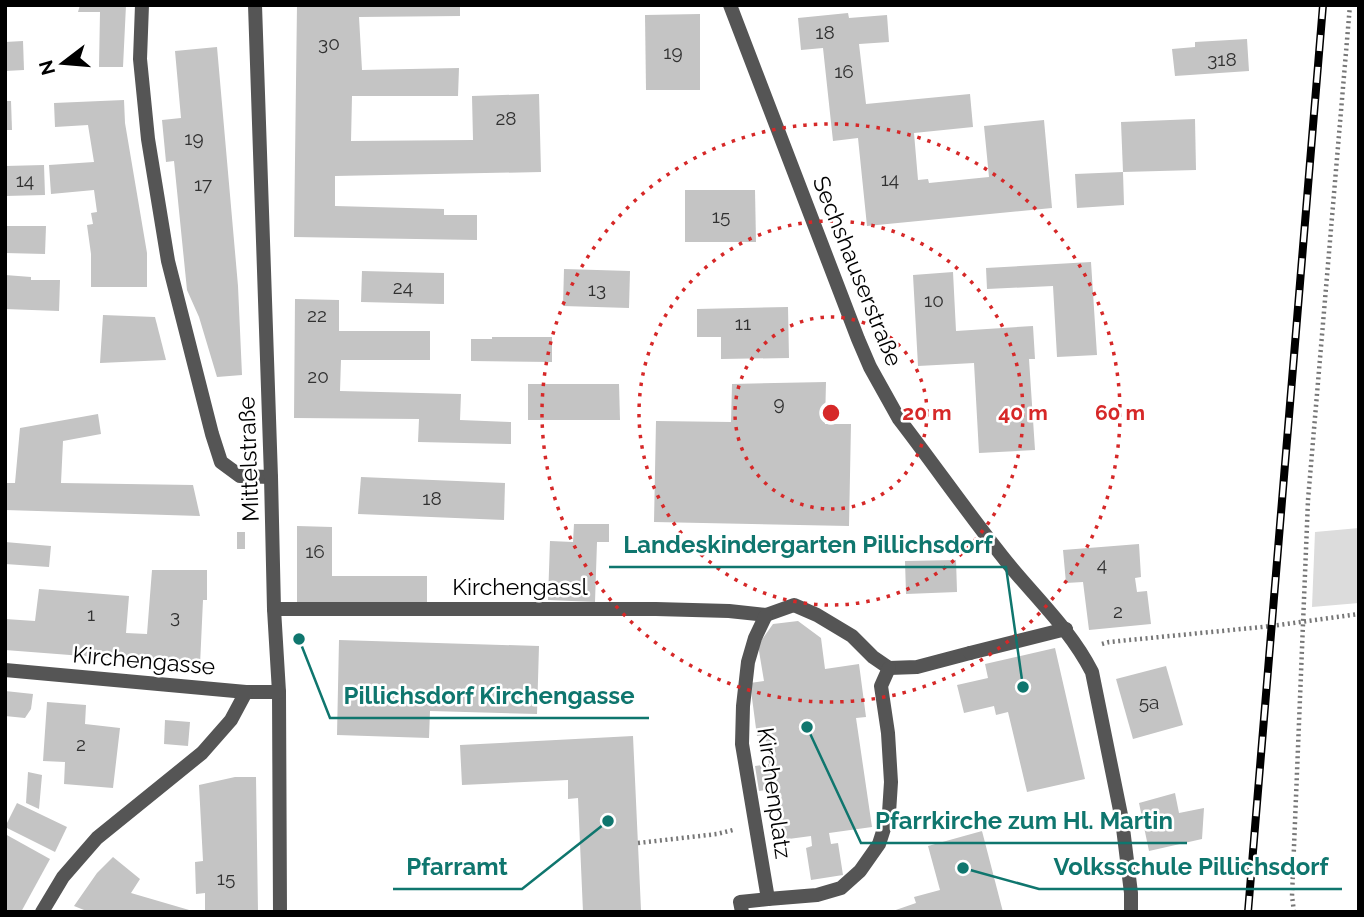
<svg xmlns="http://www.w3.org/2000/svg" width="1364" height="917" font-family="Raleway,sans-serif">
<rect width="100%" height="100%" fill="#fff"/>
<!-- green -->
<path fill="#dcdcdc" d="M1359 528V603L1312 607 1315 532Z"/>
<!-- building -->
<g fill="#c4c4c4">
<path d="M80 5H126L123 67H99L100 12H78Z"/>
<path d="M297 5H460V16L359 17 362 70 459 68 458 96H352L351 141 473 140 472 96 539 94 541 172 335 176V206L444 209V215H477V240L294 237Z"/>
<path d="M848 13 849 18 887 15 889 42 859 44 866 104 970 94 973 127 914 133 918 180 928 179 929 183 989 177 984 126 1044 120 1052 208 867 226 858 138 833 141 823 48 801 50 798 18Z"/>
<path d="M700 14V90H646L645 15Z"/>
<path d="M1247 39 1249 71 1175 76 1172 49 1195 47V42Z"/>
<path d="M23 41 24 70 5 71V42Z"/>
<path d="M217 47 238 286 242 375 217 377 199 317 187 290 174 161 166 162 162 120 181 118 175 51Z"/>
<path d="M124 100 125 123 147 253V287H91V254L87 225 93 224 91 213 97 212 94 190 51 194 49 165 94 162 88 125 55 127 54 103Z"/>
<path d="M5 101H11L12 130H5Z"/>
<path d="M1195 119 1196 170 1123 172 1121 122Z"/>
<path d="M44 165 45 195 5 196V166Z"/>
<path d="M1123 172 1124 205 1077 208 1075 174Z"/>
<path d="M685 190H755L756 242H685Z"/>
<path d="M5 226H46L45 254 5 253Z"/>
<path d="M1091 262 1097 355 1057 357 1053 286 987 289 986 268Z"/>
<path d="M564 269 630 271 629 308 563 306Z"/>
<path d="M362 271 444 273V304L361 302Z"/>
<path d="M953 272 956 331 1033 326 1035 359H1029L1035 450 979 453 974 363 918 366 913 275Z"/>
<path d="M5 275 31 277V280H60L59 311 5 309Z"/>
<path d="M295 299 339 300V331H430V360H341L340 391 461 394 460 420 511 422V444L418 442 419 419 294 418Z"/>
<path d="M788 307 789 358 721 359V337H697V309Z"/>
<path d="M103 315 155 317 166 360 100 363Z"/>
<path d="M492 337H552V362L471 361V339H492Z"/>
<path d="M826 382 825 424H851L849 526 654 522 656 421 731 422 732 384Z"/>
<path d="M528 384H619L620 420H528Z"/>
<path d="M98 414 101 434 63 441 61 483 193 485 200 516 5 510V483H15L20 428Z"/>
<path d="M361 477 505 483 504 520 358 514Z"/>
<path d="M574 524H609V542H597L595 602 548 600 550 541 573 542Z"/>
<path d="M297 526 332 527V576H427V602H297Z"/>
<rect x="237" y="532" width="8" height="17"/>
<path d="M5 542 51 546 49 567 5 564Z"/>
<path d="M1139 544 1141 577 1135 578 1137 592 1147 591 1151 624 1089 630 1083 582 1066 583 1063 550Z"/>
<path d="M956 560 957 592 906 594 905 561Z"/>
<path d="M152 570H207V600H203L200 665 5 650V619L35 621 39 589 129 596 126 633 147 634Z"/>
<path d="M798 621 821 638 825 669 859 664 866 717 856 718 872 827 829 833 831 844 838 843 843 875 811 880 806 848 812 846 811 836 781 840 773 789 759 791 755 766 769 764 765 735 757 736 750 683 764 681 758 645 773 624Z"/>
<path d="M339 640 539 646 537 714 430 711 429 738 337 735Z"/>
<path d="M1055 648 1085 779 1027 792 1008 712 996 715 994 706 964 713 957 685 988 678 985 664Z"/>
<path d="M1166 666 1183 725 1133 739 1116 679Z"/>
<path d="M5 691 33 694 31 709 25 718 5 716Z"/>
<path d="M47 702 86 705 85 724 120 728 113 788 64 784 65 762 43 761Z"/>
<path d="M165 720 190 722 188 746 164 744Z"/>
<path d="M633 736 641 910 583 912 578 798 568 799V780L462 785 460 745Z"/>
<path d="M28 772 42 775 39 809 26 803Z"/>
<path d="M235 777H256L258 912H205V893L196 894 195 862 203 861 199 785Z"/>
<path d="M1175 793 1179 813 1204 808 1202 839 1149 851 1139 803Z"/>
<path d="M17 803 67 827 55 852 5 827Z"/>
<path d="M982 831 1003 912H890L916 903 914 897 940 890 928 846Z"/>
<path d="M5 834 50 859 21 912H5Z"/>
<path d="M113 857 140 879 131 893 196 912H89L74 906 97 873Z"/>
</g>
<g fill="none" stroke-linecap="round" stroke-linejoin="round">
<!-- path -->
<g stroke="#777" stroke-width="4.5" stroke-dasharray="2 3.5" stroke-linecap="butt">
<path d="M1102 644 1109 642 1272 626 1359 614"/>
<path d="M638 843 717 834 733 830"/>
<path d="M1294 912 1292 896 1308 500 1350 5"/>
</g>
<!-- lane -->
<g stroke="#555" stroke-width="14">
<path d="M142 5 140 59 148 139 168 261 212 434 221 462 240 476 271 477"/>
<path d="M274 609H656L729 611 766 615 794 605 817 615 852 636 873 657 889 668 917 667 970 653"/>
<path d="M768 899 817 895 841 888 860 871 879 844 889 813 891 782 888 733 881 686 889 668"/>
<path d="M742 912 740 902 768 899 742 744 743 706 748 662 755 638 766 615"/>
</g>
<!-- street -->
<g stroke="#555" stroke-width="14">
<path d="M255 5 271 477 274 609 279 692 280 912"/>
<path d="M730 5 858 339 870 367 899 419C936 467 971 518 1010 566 1039 601 1071 631 1092 672L1122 820 1131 893V912"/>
<path d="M970 653 1066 629"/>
<path d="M5 670 246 692H279"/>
<path d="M42 912 63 877 97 838 202 753 231 720 246 692"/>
</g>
<defs>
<path id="rail" d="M1248 912 1323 5"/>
</defs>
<!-- rail casing -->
<use href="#rail" stroke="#000" stroke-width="8"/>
<!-- rail -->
<use href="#rail" stroke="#fff" stroke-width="5" stroke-dasharray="16" stroke-linecap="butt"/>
</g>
<!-- distance rings -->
<g fill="none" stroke="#d62828" stroke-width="3.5" stroke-dasharray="3.5 7">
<circle cx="831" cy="413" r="96"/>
<circle cx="831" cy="413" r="192"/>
<circle cx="831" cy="413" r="289"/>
</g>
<g text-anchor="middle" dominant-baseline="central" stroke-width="5" stroke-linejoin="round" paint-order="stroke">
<!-- number labels -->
<g font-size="19" fill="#313131">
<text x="825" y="32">18</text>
<text x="329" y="43">30</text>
<text x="673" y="52">19</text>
<text x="1222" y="59">318</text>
<text x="844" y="71">16</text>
<text x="506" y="118">28</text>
<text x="194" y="138">19</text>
<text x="890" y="179">14</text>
<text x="25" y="180">14</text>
<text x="203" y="184">17</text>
<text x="721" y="216">15</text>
<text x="403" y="287">24</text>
<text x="597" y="289">13</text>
<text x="934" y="300">10</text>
<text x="317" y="315">22</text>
<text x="743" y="323">11</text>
<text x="318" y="376">20</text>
<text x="779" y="403">9</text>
<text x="432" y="498">18</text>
<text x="315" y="551">16</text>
<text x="1102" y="564">4</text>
<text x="1118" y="611">2</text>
<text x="91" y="614">1</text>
<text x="175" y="616">3</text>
<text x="1149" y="702">5a</text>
<text x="81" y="744">2</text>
<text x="226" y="878">15</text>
</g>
<!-- street labels -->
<g font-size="23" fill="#000" stroke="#fff">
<text transform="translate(858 271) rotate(68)">Sechshauserstraße</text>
<text transform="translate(248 459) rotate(-92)">Mittelstraße</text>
<text x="520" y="586">Kirchengassl</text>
<text transform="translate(144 660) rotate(5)">Kirchengasse</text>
<text transform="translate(775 793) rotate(82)">Kirchenplatz</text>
</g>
</g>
<circle cx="831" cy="413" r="10" fill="#d62828" stroke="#fff" stroke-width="3.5"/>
<g font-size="21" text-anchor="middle" font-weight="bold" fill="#d62828" stroke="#fff" stroke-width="5" stroke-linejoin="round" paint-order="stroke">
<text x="927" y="420">20 m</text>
<text x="1023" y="420">40 m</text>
<text x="1120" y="420">60 m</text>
</g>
<!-- callouts -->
<path fill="none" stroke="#0f766e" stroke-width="2.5" d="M1023 687L1006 567H609M299 639L330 718H649M807 727L861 843H1187M963 868L1039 889H1342M608 821L522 889H393"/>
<g fill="#0f766e" stroke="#fff" stroke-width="2.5">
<circle cx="1023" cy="687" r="7"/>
<circle cx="299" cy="639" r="7"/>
<circle cx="807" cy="727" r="7"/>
<circle cx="963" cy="868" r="7"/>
<circle cx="608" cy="821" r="7"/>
</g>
<g font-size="24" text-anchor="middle" font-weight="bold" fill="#0f766e" stroke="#fff" stroke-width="5" stroke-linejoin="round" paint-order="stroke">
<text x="808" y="553">Landeskindergarten Pillichsdorf</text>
<text x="489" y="704">Pillichsdorf Kirchengasse</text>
<text x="1024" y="829">Pfarrkirche zum Hl. Martin</text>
<text x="1191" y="875">Volksschule Pillichsdorf</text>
<text x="457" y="875">Pfarramt</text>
</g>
<!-- border -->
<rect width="1364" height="917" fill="none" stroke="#000000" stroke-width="14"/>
<!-- north arrow -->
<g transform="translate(63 63) rotate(254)" stroke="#ffffff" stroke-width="5" paint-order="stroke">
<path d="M0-5L12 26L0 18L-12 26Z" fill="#000000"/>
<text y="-10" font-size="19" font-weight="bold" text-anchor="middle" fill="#000000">N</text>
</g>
</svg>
